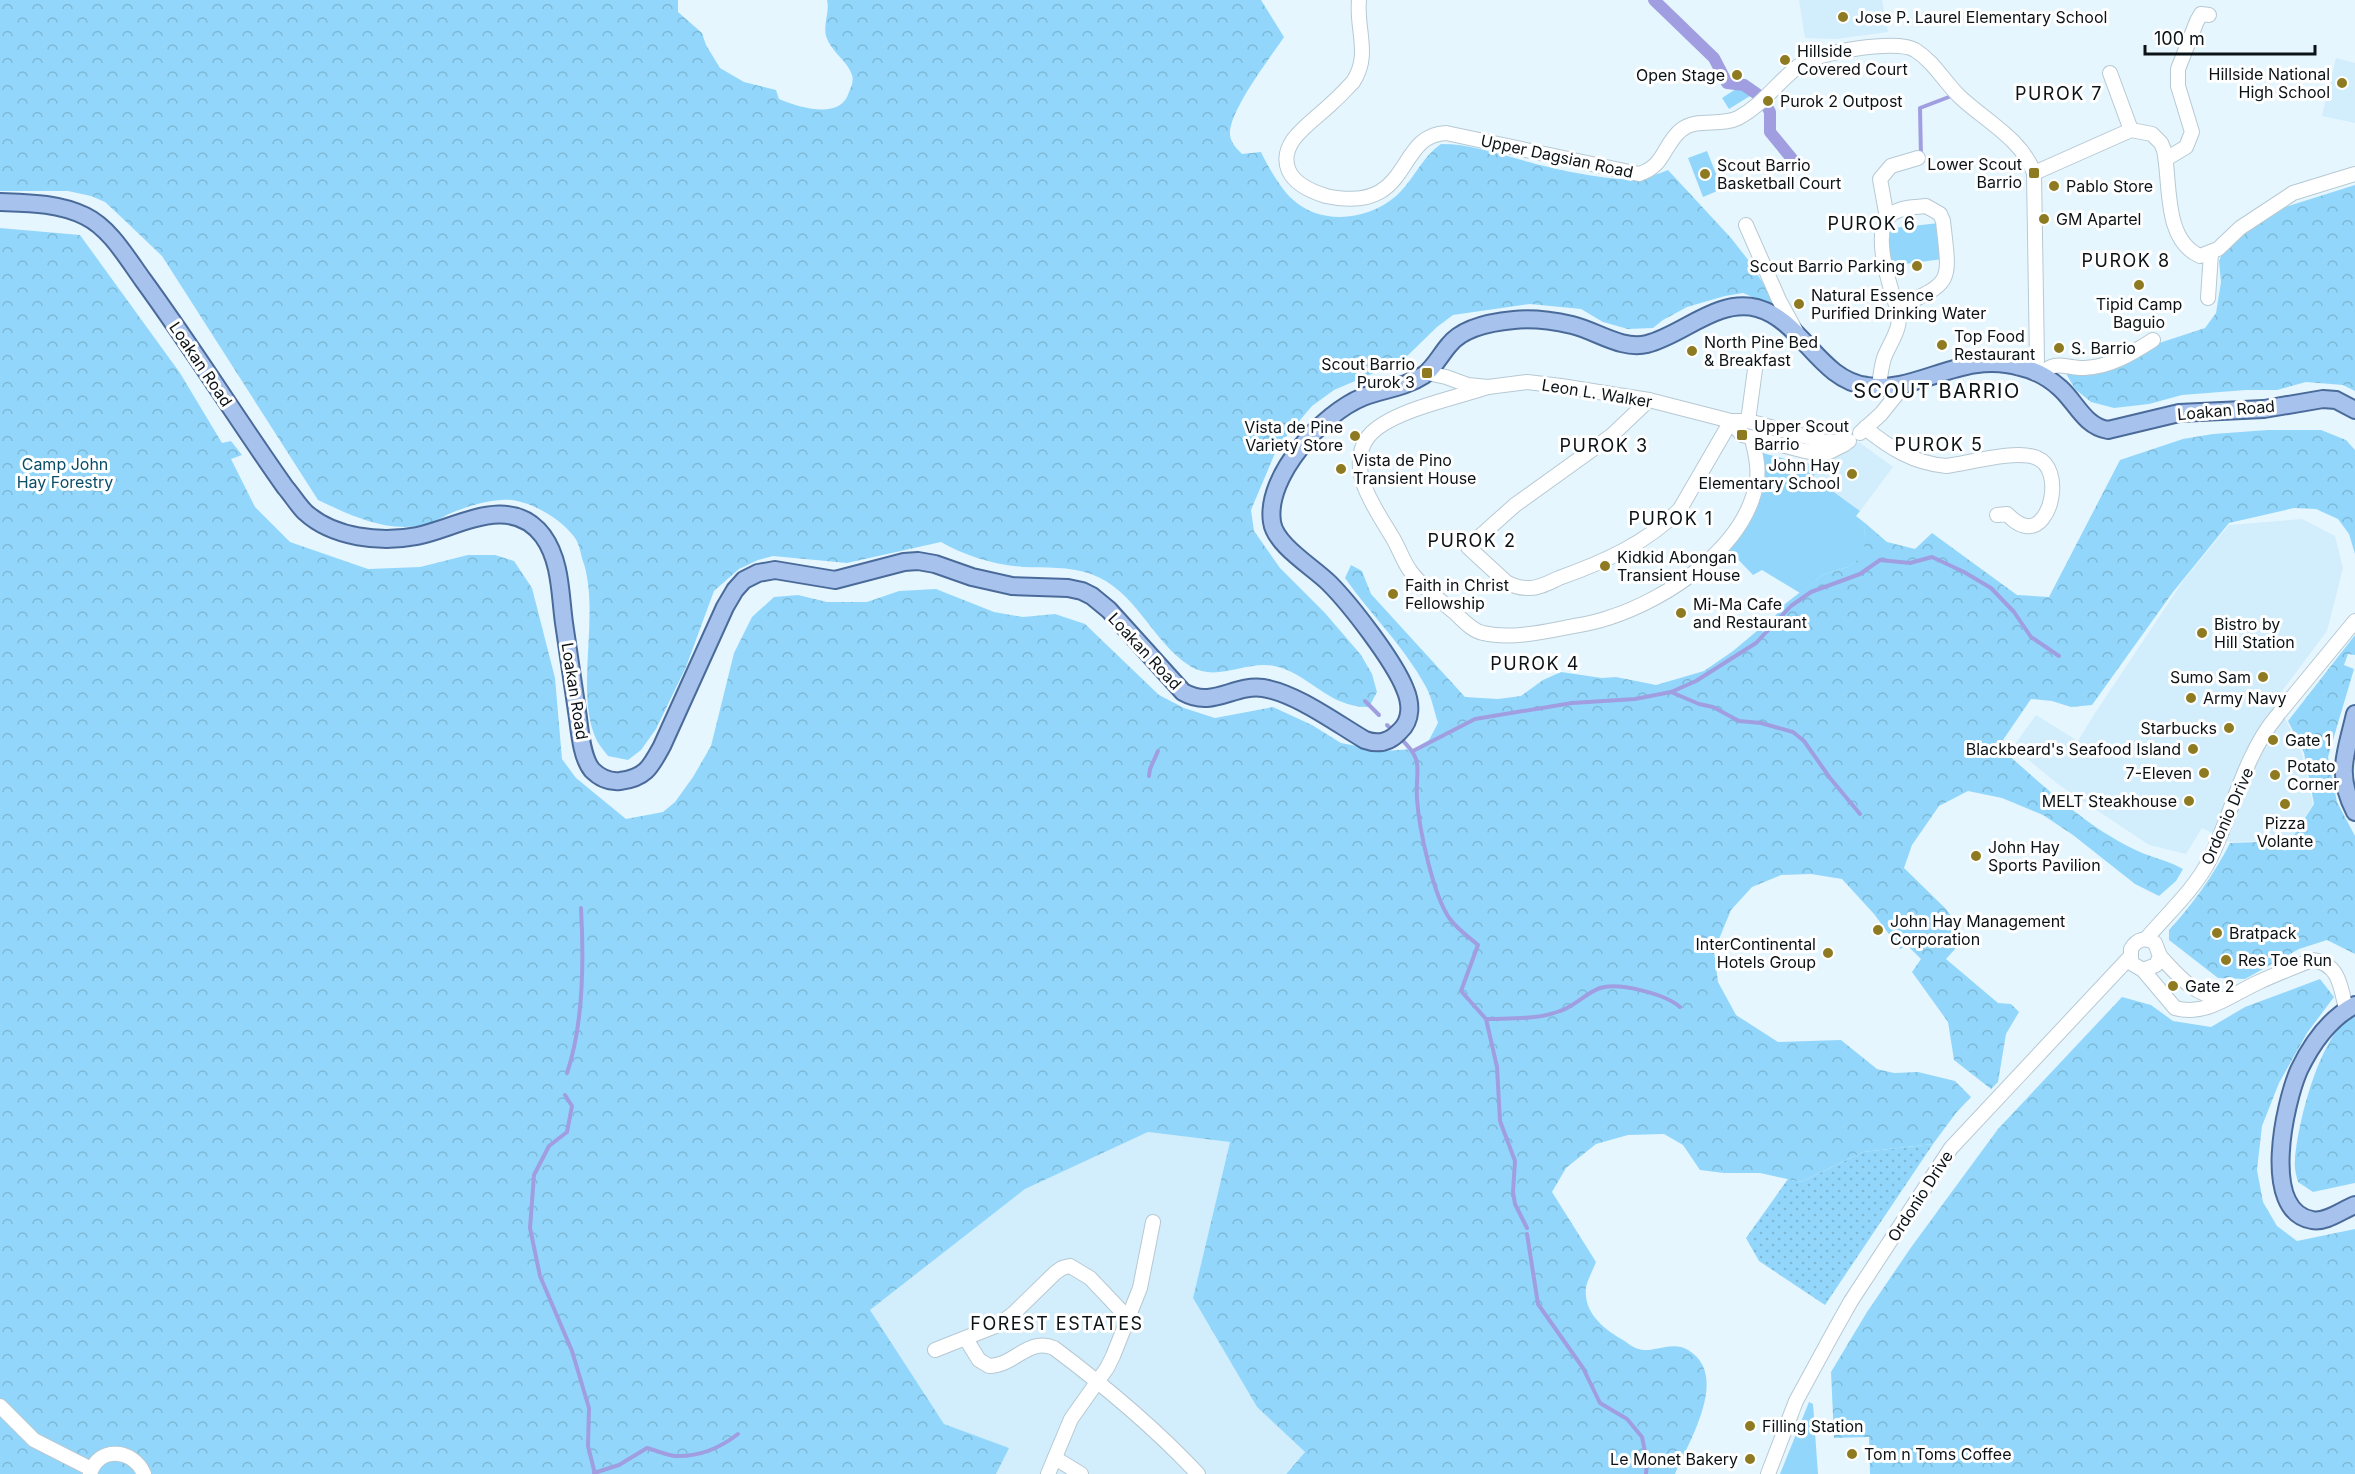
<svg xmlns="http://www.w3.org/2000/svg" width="2355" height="1474" font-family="Inter,sans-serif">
<defs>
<pattern id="grass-dots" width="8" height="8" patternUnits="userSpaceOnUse" patternTransform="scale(1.5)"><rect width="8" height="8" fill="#92d7fb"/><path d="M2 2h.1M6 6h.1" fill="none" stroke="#7db8d6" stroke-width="1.8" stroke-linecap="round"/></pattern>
<pattern id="forest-crowns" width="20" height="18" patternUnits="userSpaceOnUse" patternTransform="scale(1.5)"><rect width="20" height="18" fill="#92d7fb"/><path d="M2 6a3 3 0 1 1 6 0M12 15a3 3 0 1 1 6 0" fill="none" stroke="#7db8d6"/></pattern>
</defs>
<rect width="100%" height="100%" fill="#e6f6ff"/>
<!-- built -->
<g fill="#d2edfc">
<path d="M1799 0H1882L1888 32 1836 39 1805 38Z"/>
<path d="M2336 58 2355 63V123L2322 116Z"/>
<path d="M1859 442 1893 467 1860 511 1813 477 1820 467Z"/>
<path d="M2302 519 2335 536 2343 568 2327 631 2276 699 2302 754 2313 804 2290 840 2230 842 2202 828 2186 854 2149 845 2059 785 2013 747 2036 715 2078 741 2095 713 2183 581 2229 525Z"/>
<path d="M1148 1132 1230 1142 1193 1298 1257 1407 1305 1452 1285 1474H996L1008 1448 944 1424 870 1310 1025 1189Z"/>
</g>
<!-- grass -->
<path fill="url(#grass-dots)" d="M1933 1144 1825 1305 1759 1261 1746 1238 1788 1179 1801 1182 1863 1152Z"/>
<!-- forest -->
<g fill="url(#forest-crowns)">
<path d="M0 0H678V12L702 33 706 45 720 68 744 82 776 90 779 99C798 107 841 121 849 92 851 87 854 81 852 75 847 60 831 52 826 36 823 23 830 12 827 0H1261L1284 37C1270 58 1228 112 1230 135 1231 143 1237 149 1242 154L1261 152C1267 165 1281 189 1291 198 1320 226 1367 221 1396 196 1414 180 1421 158 1441 144 1468 144 1493 152 1518 159 1549 168 1605 181 1637 179 1648 178 1658 174 1668 170L1731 238 1749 261 1779 308 1743 293 1725 296 1687 307 1663 320 1653 328 1628 329 1603 322 1581 309 1530 304 1453 315 1437 327 1402 361 1334 390 1312 406 1278 446 1251 510 1254 531 1280 568 1325 613 1361 655 1372 674 1377 692 1369 707C1328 708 1309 673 1274 666 1246 660 1217 683 1190 666 1152 642 1136 590 1091 574 1068 566 1046 568 1023 567 995 565 965 556 941 542L847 563 773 556 758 560 739 569 714 591 686 667 656 729 641 750 628 760 608 756C604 751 600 746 597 741 574 694 600 618 584 564 581 557 580 545 575 538 561 518 525 497 501 500 486 501 470 506 456 511 445 515 434 523 423 525 386 533 350 515 318 500L162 256 119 215 105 202 91 196 68 191H0Z"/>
<path d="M2355 185V391L2343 385 2306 382 2277 390H2246L2182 395 2149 404 2114 408 2091 402 2075 389 2064 370 2087 374 2105 372 2147 347 2205 328 2216 313 2221 282 2219 261 2226 245 2276 210Z"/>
<path d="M0 228 80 235 180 373 222 443 231 441 242 455 231 459 255 507 290 542 368 569 420 567 468 555H495L514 561 532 588 555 678 562 759 576 778 626 819 663 812 675 802 693 777 711 746 734 653 752 617 774 597 798 595 827 602H867L899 591 936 589 994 612 1023 617 1055 614 1085 624 1159 695 1184 708 1215 718 1273 707 1312 725 1341 743 1383 751 1414 749 1429 740 1438 723C1434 711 1432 698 1426 687 1404 646 1371 615 1345 578L1351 565 1362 571 1371 594 1465 697 1498 699 1521 696 1543 680 1561 672 1602 678 1616 677 1656 685 1704 671 1733 651 1776 615 1785 604 1822 575 1848 567 1863 555 1865 523 1887 542 1915 549 1932 533 2017 595 2049 597 2120 460 2183 439 2213 434 2268 430H2321L2346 440 2355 450V554L2349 534 2338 519 2316 509 2294 508 2229 523 2173 592 2092 705 2071 707 2052 701 2031 699 2003 740 2006 753C2047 789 2089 829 2140 852 2154 858 2169 861 2183 869L2176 881 2159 896 2135 884 2073 835 2043 815 2002 798 1968 791 1939 806 1912 845 1904 868 1945 908 1956 922 1955 949 1946 959 1998 1003 2011 1004 2019 1012 2006 1034 1998 1082 1991 1089 1954 1060 1948 1022 1912 972 1921 959 1907 945 1900 949 1874 914 1842 879 1811 874 1781 875 1752 887 1731 910 1714 951 1718 982 1736 1015 1778 1042 1841 1040 1877 1069 1894 1073 1918 1072 1955 1081 1971 1097 1956 1113 1933 1144 1863 1152 1801 1182 1760 1173H1724L1700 1170 1683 1145 1664 1134 1628 1135 1596 1144 1566 1168 1552 1192 1596 1262C1593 1270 1588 1279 1586 1287 1583 1313 1604 1329 1623 1340 1628 1343 1633 1348 1639 1349 1652 1354 1672 1340 1688 1350 1731 1375 1688 1443 1675 1474H1286L1305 1452 1257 1407 1193 1298 1230 1142 1148 1132 1025 1189 870 1310 944 1424 1009 1448 996 1474H0Z"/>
<path d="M2355 635V655L2348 654 2344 665 2354 669 2328 757 2337 802 2355 836V954L2327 940 2299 949 2245 979 2218 978 2169 940V930C2193 904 2213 876 2230 843L2290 841 2314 804 2304 753 2288 721Z"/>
<path d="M2320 979 2334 997 2307 1033 2279 1083 2262 1126 2257 1170 2263 1202 2277 1226 2297 1241 2355 1229V1474H1870L1869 1437 1834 1438 1831 1372 1867 1312 1912 1246 1998 1129 2122 997 2151 1005 2173 1021 2211 1027 2245 1007Z"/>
<path d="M2355 1013V1183L2313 1192 2298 1182C2296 1175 2294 1167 2295 1160 2298 1121 2320 1033 2355 1013Z"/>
</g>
<!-- park -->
<g fill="#92d7fb">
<path d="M1739 87 1744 88 1750 96 1729 109 1722 98Z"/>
<path d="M1707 151 1722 189 1703 197 1688 158Z"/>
<path d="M1939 223 1943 259 1889 266 1885 229Z"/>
<path d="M1762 453 1786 459 1782 472 1796 476 1801 461 1808 463 1817 471 1813 477 1860 511 1856 516 1865 523 1864 555 1848 567 1822 575 1800 593 1762 570 1753 575 1728 549 1760 487 1765 472Z"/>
<path d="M1809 1402 1813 1404 1818 1474H1780Z"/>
</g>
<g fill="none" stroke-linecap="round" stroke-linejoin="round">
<!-- stream -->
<g stroke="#a09ee1" stroke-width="4">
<path d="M1921 157 1920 108 1954 95"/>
<path d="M1671 692 1699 704 1713 707 1739 721 1761 723 1793 732 1804 741 1830 778 1860 814"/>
<path d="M1365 701 1379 715"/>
<path d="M1387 725 1393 731"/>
<path d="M1399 737C1426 762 1415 767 1417 799 1419 828 1433 896 1450 919 1457 929 1469 937 1478 945L1461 991 1486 1019 1497 1067 1500 1121 1515 1161 1513 1192 1515 1204 1527 1228"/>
<path d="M1413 751 1475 719 1572 703 1635 699 1671 692 1696 681 1756 643 1791 606 1811 592 1860 574 1880 560 1910 563 1932 557 1964 572 1991 588 2014 612 2031 637 2059 656"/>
<path d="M1149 776 1150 769 1158 751"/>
<path d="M1486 1019C1511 1018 1537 1020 1560 1011 1575 1006 1586 993 1600 988 1619 982 1665 994 1680 1007"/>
<path d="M567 1073C584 1023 584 961 581 908"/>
<path d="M565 1095 572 1106 567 1132 549 1146 534 1175 530 1228 540 1276 572 1351 589 1408 588 1446 595 1474"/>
<path d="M1527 1234 1538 1304 1583 1368 1600 1403 1627 1419 1642 1437 1647 1461 1646 1474"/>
<path d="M594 1473 619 1465 647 1448C655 1450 666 1455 675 1456 698 1457 720 1448 738 1434"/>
</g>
<!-- canal -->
<g stroke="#a09ee1" stroke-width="12">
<path d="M1654 0 1714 58 1727 83 1744 85 1757 94"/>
<path d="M1764 101 1770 112V132L1798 166"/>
</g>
<defs>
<g id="minor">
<path d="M1359 0C1356 30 1371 55 1353 82 1346 89 1340 96 1333 102 1320 115 1304 125 1293 140 1287 149 1284 160 1289 171 1295 184 1313 192 1326 196 1414 215 1394 135 1446 133L1639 174C1665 166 1663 145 1681 130 1697 117 1720 127 1738 118 1763 105 1778 81 1800 65 1818 52 1896 39 1915 50 1933 61 1944 81 1959 96 1984 120 2022 139 2034 173L2037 360 2035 373"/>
<path d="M2110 73 2131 130"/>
<path d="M2166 159 2186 147 2192 132 2178 86V69L2197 21 2201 14 2209 15"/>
<path d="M2034 173 2131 130 2152 134 2161 143 2164 150C2171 183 2163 240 2200 256L2218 249 2240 228 2293 193 2355 174"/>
<path d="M1887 218 1880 179 1891 166 1918 158"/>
<path d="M1746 225 1779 300 1796 331"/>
<path d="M2208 298 2211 253"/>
<path d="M1427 373 1446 377 1468 385 1488 387 1527 382 1561 386 1649 400 1731 421H1748L1826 442 1849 441"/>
<path d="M2041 375C2054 359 2065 368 2084 368 2110 367 2131 354 2153 340"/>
<path d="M1488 387C1456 398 1388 411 1368 437 1344 470 1378 512 1394 540 1400 551 1404 563 1411 572 1423 588 1440 600 1454 612 1463 620 1472 631 1483 633 1509 639 1539 633 1564 628 1579 625 1594 623 1608 618 1668 599 1748 546 1757 479 1759 465 1755 452 1752 439"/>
<path d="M1879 387C1880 377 1881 368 1884 358 1890 342 1904 326 1897 308 1890 286 1869 228 1893 213 1902 207 1915 207 1926 206L1940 214 1943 221C1950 284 1954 281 1897 308"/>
<path d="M1649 400 1611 436 1515 505 1468 547 1506 582C1513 586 1520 588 1528 588 1538 589 1550 582 1559 578 1604 562 1647 543 1680 509L1731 421"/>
<path d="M1731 421 1742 435 1805 451 1818 453 1829 452 1845 444"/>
<path d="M1748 421 1756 362"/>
<path d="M1865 428C1890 448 1913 463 1946 466 1969 463 2017 449 2037 458 2064 469 2052 530 2026 526 2018 525 2012 519 2007 514L1997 515"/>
<path d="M1860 433 1881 414 1905 384"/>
<path d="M2280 712 2355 621"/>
<path d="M2146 939C2167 914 2195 889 2210 859 2232 814 2244 755 2277 716"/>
<path d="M2160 956C2179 977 2195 996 2224 999"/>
<path d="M2143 970 2156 965 2160 956 2155 943C2145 937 2137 939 2131 949V963L2143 970 2175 1008C2206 1017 2232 994 2259 982 2276 974 2294 967 2312 960 2339 963 2341 987 2346 1010"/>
<path d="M966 1339 979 1360 989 1366C1014 1366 1028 1337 1054 1348 1106 1387 1154 1427 1198 1474"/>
<path d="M935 1350 998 1325 1013 1314 1055 1273 1062 1268 1070 1266 1090 1278 1127 1317"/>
<path d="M0 1406 34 1440 91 1469"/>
<path d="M1055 1458 1081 1474"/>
<path d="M90 1474C98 1445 134 1449 144 1474"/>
<path d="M1048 1474 1071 1419 1107 1368 1113 1356 1140 1288 1153 1222"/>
<path d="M1768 1474 1796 1401 1833 1333 1851 1301 1951 1148 2129 958"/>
</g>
<g id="major">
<path d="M0 202C29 203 58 203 85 216 110 228 127 258 143 280 192 347 237 419 285 487 292 495 298 505 305 512 333 538 381 543 417 536 457 528 510 492 543 536 561 561 560 594 564 623 569 655 573 686 578 718 580 733 582 758 592 770 600 778 609 782 620 781 646 778 651 766 662 746L725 607 735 590 744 580 758 573 775 570 835 580 904 562 918 561 935 564 972 577 1012 586 1068 588 1082 591 1092 596 1109 610 1183 692C1213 709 1233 684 1263 688 1296 693 1336 723 1365 740 1379 745 1390 742 1400 731 1412 720 1411 703 1405 689 1394 661 1351 605 1329 583 1313 567 1275 545 1272 522 1265 476 1323 413 1363 397 1384 389 1404 388 1424 375 1434 368 1441 354 1449 345 1463 327 1492 322 1514 320 1533 318 1554 321 1572 325 1597 331 1621 350 1647 344 1683 335 1717 298 1757 308 1802 320 1819 380 1867 386 1917 394 1962 350 2020 367 2034 370 2049 378 2060 388 2076 402 2084 426 2108 430L2179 413 2264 409 2323 399 2336 400 2355 410"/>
<path d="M2355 714C2346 754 2335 773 2355 812"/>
<path d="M2355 1005C2330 1018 2311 1045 2299 1070 2285 1102 2260 1211 2312 1220 2326 1223 2342 1210 2355 1205"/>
</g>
</defs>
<!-- minor casing -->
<use href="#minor" stroke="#b6c9d3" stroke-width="16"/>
<!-- major casing -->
<use href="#major" stroke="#4a6b9a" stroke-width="20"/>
<!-- minor -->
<use href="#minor" stroke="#fff" stroke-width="14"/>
<!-- major -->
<use href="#major" stroke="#a7c2ec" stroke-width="16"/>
</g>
<!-- markers -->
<g fill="#8e7b21" stroke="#fff" stroke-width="2">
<circle cx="1843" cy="17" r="6"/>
<circle cx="1785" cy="60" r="6"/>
<circle cx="1737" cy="75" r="6"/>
<circle cx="2342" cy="83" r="6"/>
<circle cx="1768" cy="101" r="6"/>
<rect x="2028" y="167" width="12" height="12" rx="3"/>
<circle cx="1705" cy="174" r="6"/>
<circle cx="2054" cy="186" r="6"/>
<circle cx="2044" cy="219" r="6"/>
<circle cx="1917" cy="266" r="6"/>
<circle cx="2139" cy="285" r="6"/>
<circle cx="1799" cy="304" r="6"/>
<circle cx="1942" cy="345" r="6"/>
<circle cx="2059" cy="348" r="6"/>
<circle cx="1692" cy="351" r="6"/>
<rect x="1421" y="367" width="12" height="12" rx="3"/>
<rect x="1736" y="429" width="12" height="12" rx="3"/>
<circle cx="1355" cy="436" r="6"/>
<circle cx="1341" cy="469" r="6"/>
<circle cx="1852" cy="474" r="6"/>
<circle cx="1605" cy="566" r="6"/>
<circle cx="1393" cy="594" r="6"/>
<circle cx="1681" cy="613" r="6"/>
<circle cx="2202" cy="633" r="6"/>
<circle cx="2263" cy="677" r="6"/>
<circle cx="2191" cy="698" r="6"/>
<circle cx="2229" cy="728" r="6"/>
<circle cx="2273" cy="740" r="6"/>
<circle cx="2193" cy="749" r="6"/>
<circle cx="2204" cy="773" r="6"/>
<circle cx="2275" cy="775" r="6"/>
<circle cx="2189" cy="801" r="6"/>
<circle cx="2285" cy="804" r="6"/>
<circle cx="1976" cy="856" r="6"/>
<circle cx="1878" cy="930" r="6"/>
<circle cx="2217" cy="933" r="6"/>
<circle cx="1828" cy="953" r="6"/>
<circle cx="2226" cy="960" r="6"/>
<circle cx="2173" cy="986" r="6"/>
<circle cx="1750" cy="1426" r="6"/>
<circle cx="1852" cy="1454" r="6"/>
<circle cx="1750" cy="1459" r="6"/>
</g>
<g text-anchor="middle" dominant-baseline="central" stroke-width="6" stroke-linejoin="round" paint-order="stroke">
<!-- poi labels -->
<g font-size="16" fill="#0c1317" stroke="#fff" text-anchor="start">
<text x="1855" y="17">Jose P. Laurel Elementary School</text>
<text x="1797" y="51">Hillside<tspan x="1797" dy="18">Covered Court</tspan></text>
<text x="2330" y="74" text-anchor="end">Hillside National<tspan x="2330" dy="18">High School</tspan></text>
<text x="1725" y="75" text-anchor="end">Open Stage</text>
<text x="1780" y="101">Purok 2 Outpost</text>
<text x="2022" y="164" text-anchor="end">Lower Scout<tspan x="2022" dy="18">Barrio</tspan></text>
<text x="1717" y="165">Scout Barrio<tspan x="1717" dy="18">Basketball Court</tspan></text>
<text x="2066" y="186">Pablo Store</text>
<text x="2056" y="219">GM Apartel</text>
<text x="1905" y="266" text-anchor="end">Scout Barrio Parking</text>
<text x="1811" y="295">Natural Essence<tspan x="1811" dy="18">Purified Drinking Water</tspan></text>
<text x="2139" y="304" text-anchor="middle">Tipid Camp<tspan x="2139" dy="18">Baguio</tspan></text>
<text x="1954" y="336">Top Food<tspan x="1954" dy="18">Restaurant</tspan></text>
<text x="1704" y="342">North Pine Bed<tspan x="1704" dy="18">&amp; Breakfast</tspan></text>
<text x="2071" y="348">S. Barrio</text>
<text x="1415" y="364" text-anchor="end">Scout Barrio<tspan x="1415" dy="18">Purok 3</tspan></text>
<text x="1754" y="426">Upper Scout<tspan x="1754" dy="18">Barrio</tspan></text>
<text x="1343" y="427" text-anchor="end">Vista de Pine<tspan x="1343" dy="18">Variety Store</tspan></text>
<text x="1353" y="460">Vista de Pino<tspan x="1353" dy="18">Transient House</tspan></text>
<text x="1840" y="465" text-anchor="end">John Hay<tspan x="1840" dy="18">Elementary School</tspan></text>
<text x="1617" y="557">Kidkid Abongan<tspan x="1617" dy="18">Transient House</tspan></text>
<text x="1405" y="585">Faith in Christ<tspan x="1405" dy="18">Fellowship</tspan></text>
<text x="1693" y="604">Mi-Ma Cafe<tspan x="1693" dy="18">and Restaurant</tspan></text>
<text x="2214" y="624">Bistro by<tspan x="2214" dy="18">Hill Station</tspan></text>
<text x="2251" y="677" text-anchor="end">Sumo Sam</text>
<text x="2203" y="698">Army Navy</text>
<text x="2217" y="728" text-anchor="end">Starbucks</text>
<text x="2285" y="740">Gate 1</text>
<text x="2181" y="749" text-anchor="end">Blackbeard's Seafood Island</text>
<text x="2287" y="766">Potato<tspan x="2287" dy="18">Corner</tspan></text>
<text x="2192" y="773" text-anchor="end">7-Eleven</text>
<text x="2177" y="801" text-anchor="end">MELT Steakhouse</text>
<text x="2285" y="823" text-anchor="middle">Pizza<tspan x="2285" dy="18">Volante</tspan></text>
<text x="1988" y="847">John Hay<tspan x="1988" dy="18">Sports Pavilion</tspan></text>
<text x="1890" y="921">John Hay Management<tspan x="1890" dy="18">Corporation</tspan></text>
<text x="2229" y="933">Bratpack</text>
<text x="1816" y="944" text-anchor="end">InterContinental<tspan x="1816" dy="18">Hotels Group</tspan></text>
<text x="2238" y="960">Res Toe Run</text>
<text x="2185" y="986">Gate 2</text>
<text x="1762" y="1426">Filling Station</text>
<text x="1864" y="1454">Tom n Toms Coffee</text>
<text x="1738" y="1459" text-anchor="end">Le Monet Bakery</text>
</g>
<!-- street labels -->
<g font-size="16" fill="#0c1317" stroke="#fff">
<text transform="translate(1557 156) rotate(12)">Upper Dagsian Road</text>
<text transform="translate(201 364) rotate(56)">Loakan Road</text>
<text transform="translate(1597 393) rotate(9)">Leon L. Walker</text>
<text transform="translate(2226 410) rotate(-5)">Loakan Road</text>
<text transform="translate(1145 651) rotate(47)">Loakan Road</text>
<text transform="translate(575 691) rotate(81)">Loakan Road</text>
<text transform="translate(2227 816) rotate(-66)">Ordonio Drive</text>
<text transform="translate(1920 1196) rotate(-57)">Ordonio Drive</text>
</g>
<!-- park labels -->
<g font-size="16" fill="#094d68" stroke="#fff">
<text x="65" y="464">Camp John<tspan x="65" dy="18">Hay Forestry</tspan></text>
</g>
<!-- neighbourhood labels -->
<g font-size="18" letter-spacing="1.5" fill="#0c1317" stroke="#fff">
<text x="2059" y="93">PUROK 7</text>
<text x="1872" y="223">PUROK 6</text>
<text x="2126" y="260">PUROK 8</text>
<text x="1939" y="444">PUROK 5</text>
<text x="1604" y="445">PUROK 3</text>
<text x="1671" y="518">PUROK 1</text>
<text x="1472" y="540">PUROK 2</text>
<text x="1535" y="663">PUROK 4</text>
<text x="1057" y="1323">FOREST ESTATES</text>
</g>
<!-- quarter labels -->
<g font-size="20" letter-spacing="1.5" fill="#0c1317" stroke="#fff">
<text x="1937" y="391">SCOUT BARRIO</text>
</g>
</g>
<!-- scale -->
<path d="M2145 45v9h170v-9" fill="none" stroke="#0c1317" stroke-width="3"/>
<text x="2154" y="45" font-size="18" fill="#0c1317" stroke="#ffffff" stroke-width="4.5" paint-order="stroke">100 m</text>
</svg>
